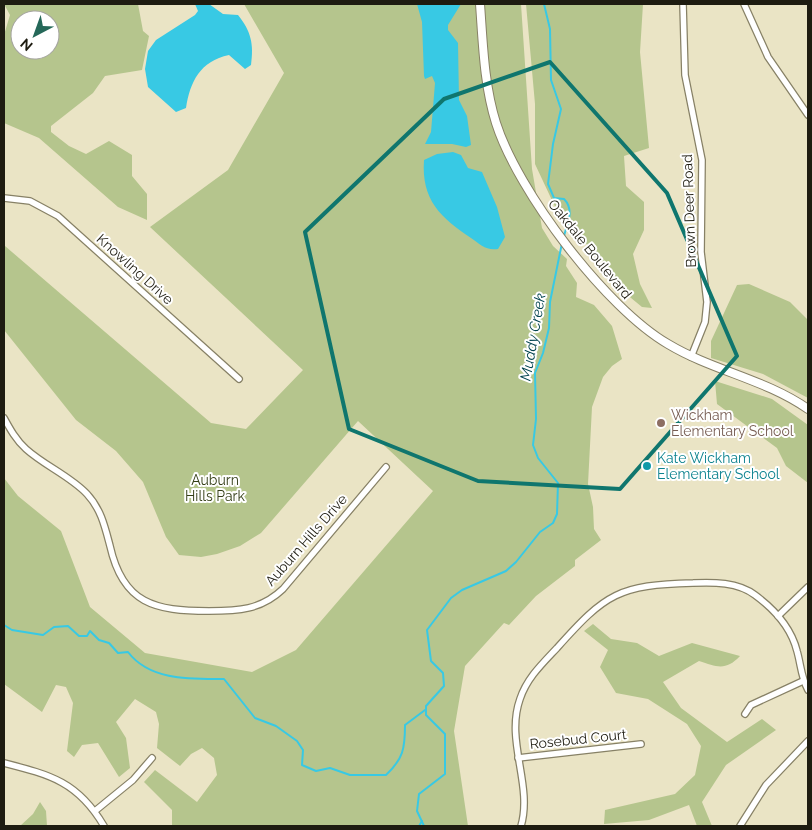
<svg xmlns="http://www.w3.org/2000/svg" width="812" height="830" font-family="Raleway,sans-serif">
<rect width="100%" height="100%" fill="#eae4c5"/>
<!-- green -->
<g fill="#b5c58d" fill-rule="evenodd">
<path d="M4 4H138L143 31 149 36 142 70 105 76 93 93 51 126V132L69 146 86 154 109 141 132 155V176L147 194V220L118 207 39 138 4 123V35L10 15ZM20 20H50V50H20Z"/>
<path d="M244 4H521L532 169 542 228 553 246 567 259 566 266 577 283 576 297 594 305 612 326 622 359 612 366 603 377 592 407 588 484 593 507 594 529 601 540 575 560V566L536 596 509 625 504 623 465 666 454 731 468 826H172V810L144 782 155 770 197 802 217 775 214 758 202 748 191 754 180 766 157 748 159 724 156 712 135 699 116 722 126 738 130 768 119 777 98 743 82 745 74 757 67 751 73 703 66 687 56 685 42 712 4 684V478L18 496 61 531 90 607 145 653 252 672 296 650 433 491 358 421 261 533 240 546 217 554 201 557 179 555 166 537 143 482 116 451 76 420 4 330 5 246 211 423 246 429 303 370 150 227 228 170 284 73Z"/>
<path d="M526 4H643L640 52 649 148 624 156 626 186 644 202V230L633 254 640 284 652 308 642 307 625 293 600 259 557 211 535 164V104Z"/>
<path d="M749 284 790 302 808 320V398L763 374 711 358V341L737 285Z"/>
<path d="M715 381 772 399 808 425V483L786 466 777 448 717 404Z"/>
<path d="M593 624 611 639 637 643 659 656 692 643 740 656C726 671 717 667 699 661L663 682 681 708 727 742 762 719 776 730 726 765 702 802 712 826H697L689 805 649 820 604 824 605 810 675 794 695 775 701 746 687 724 648 699 616 693 600 667 608 650 584 631Z"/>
<path d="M40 802 46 811 47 826H20L33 814Z"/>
</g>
<!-- water -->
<g fill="#38c9e4">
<path d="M195 4H209L223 14 238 15C251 31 254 44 251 65L245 69 229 55C200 61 190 82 186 108L176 112 148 87 145 69 148 51 156 40 195 15 198 11Z"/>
<path d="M417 4H461L448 25V30L458 43 459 100 467 116 471 145 466 147 452 144H425L431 132 435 83 432 76 425 79 424 76 422 22Z"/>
<path d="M453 152 461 155 468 168 482 172 497 207 505 237 498 249C486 251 480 244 471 238 441 218 421 200 424 160L437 154Z"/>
</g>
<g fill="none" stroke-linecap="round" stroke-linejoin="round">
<!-- stream -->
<g stroke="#38c9e4" stroke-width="2">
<path d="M544 4 550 29 551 80 561 109 553 144 548 184 554 198 564 199C575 210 567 224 564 236"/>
<path d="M4 625 12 630 43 635 54 627 68 626 79 636H87L90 631 99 640 109 643 118 653 128 652C150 681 191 679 224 679L255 718 276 726 297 741 303 750 302 765 316 771 330 768 350 775H386C403 759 405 749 405 725L425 710"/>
<path d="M419 826 422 821"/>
<path d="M424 826 417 811 419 794 445 774V734L426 715V706L444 686 443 673 431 661 427 630 451 598 462 590 506 571 516 562 540 532 553 523 557 514 558 483 538 458 533 445 536 419 535 373 543 353 549 328 550 302 562 243"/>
</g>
<defs>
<g id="street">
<path d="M683 4 685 75 702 160 701 252 707 302 705 322 691 357"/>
<path d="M744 4 768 57 808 115"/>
<path d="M4 198 30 201 58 216 239 379"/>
<path d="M4 418C10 429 16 440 26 449 45 466 70 476 87 494 101 509 105 527 110 546 123 604 155 611 209 611 238 611 261 610 283 589L386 467"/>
<path d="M778 616 808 587"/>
<path d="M745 714 751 705 803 681"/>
<path d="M518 758 641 744"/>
<path d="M4 763C51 775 78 782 104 826"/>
<path d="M95 811 133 780 152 758"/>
<path d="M521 826C533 785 505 741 520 699 527 678 542 664 557 648 606 593 619 585 693 583 713 582 738 582 755 595 774 609 791 627 797 651 801 665 801 677 808 690"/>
<path d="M740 826 766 785 808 741"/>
</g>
<path id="secondary" d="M480 4C483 44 484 85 496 123 518 192 606 308 668 344 713 371 765 379 808 409"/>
</defs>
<!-- street casing -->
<use href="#street" stroke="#878166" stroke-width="8"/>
<!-- secondary casing -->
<use href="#secondary" stroke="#878166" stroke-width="10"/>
<!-- street -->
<use href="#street" stroke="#fff" stroke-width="5.5"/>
<!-- secondary -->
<use href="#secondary" stroke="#fff" stroke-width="8"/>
</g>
<!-- marked area -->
<path fill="none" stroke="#0f766e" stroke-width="4" stroke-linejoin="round" d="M550 62 667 193 737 356 620 489 478 481 349 429 305 232 444 99Z"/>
<!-- markers -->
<circle fill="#8d6e63" stroke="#fff" stroke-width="2" cx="661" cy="423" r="5"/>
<circle fill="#0f9aa8" stroke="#fff" stroke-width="2" cx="647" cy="466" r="5"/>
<g text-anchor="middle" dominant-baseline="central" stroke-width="4" stroke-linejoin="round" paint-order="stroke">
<!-- street labels -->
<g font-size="14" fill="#1e1c11" stroke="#fff">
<text transform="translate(689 211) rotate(-92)">Brown Deer Road</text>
<text transform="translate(590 249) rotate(51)">Oakdale Boulevard</text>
<text transform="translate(135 269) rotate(42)">Knowling Drive</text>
<text transform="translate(306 540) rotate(-49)">Auburn Hills Drive</text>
<text transform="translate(578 739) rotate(-6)">Rosebud Court</text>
</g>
<!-- education labels -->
<g font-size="14" fill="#785e54" stroke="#fff" text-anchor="start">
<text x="671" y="415">Wickham<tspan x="671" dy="16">Elementary School</tspan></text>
</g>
<!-- culture labels -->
<g font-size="14" fill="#0d838f" stroke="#fff" text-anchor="start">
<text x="657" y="458">Kate Wickham<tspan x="657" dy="16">Elementary School</tspan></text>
</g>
<!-- park labels -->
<g font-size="14" fill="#343e17" stroke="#fff">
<text x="215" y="480">Auburn<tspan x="215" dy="16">Hills Park</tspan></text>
</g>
<!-- water labels -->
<g font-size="15" font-style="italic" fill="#00434e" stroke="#fff">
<text transform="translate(533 337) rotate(-80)">Muddy Creek</text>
</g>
</g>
<!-- border -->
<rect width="812" height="830" fill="none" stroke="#1e1c11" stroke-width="10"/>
<!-- north arrow -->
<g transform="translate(35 35) rotate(221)"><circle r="24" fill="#ffffff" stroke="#a5a4a0"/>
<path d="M0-4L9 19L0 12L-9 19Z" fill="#256859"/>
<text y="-8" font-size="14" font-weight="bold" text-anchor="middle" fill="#1e1c11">N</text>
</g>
</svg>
